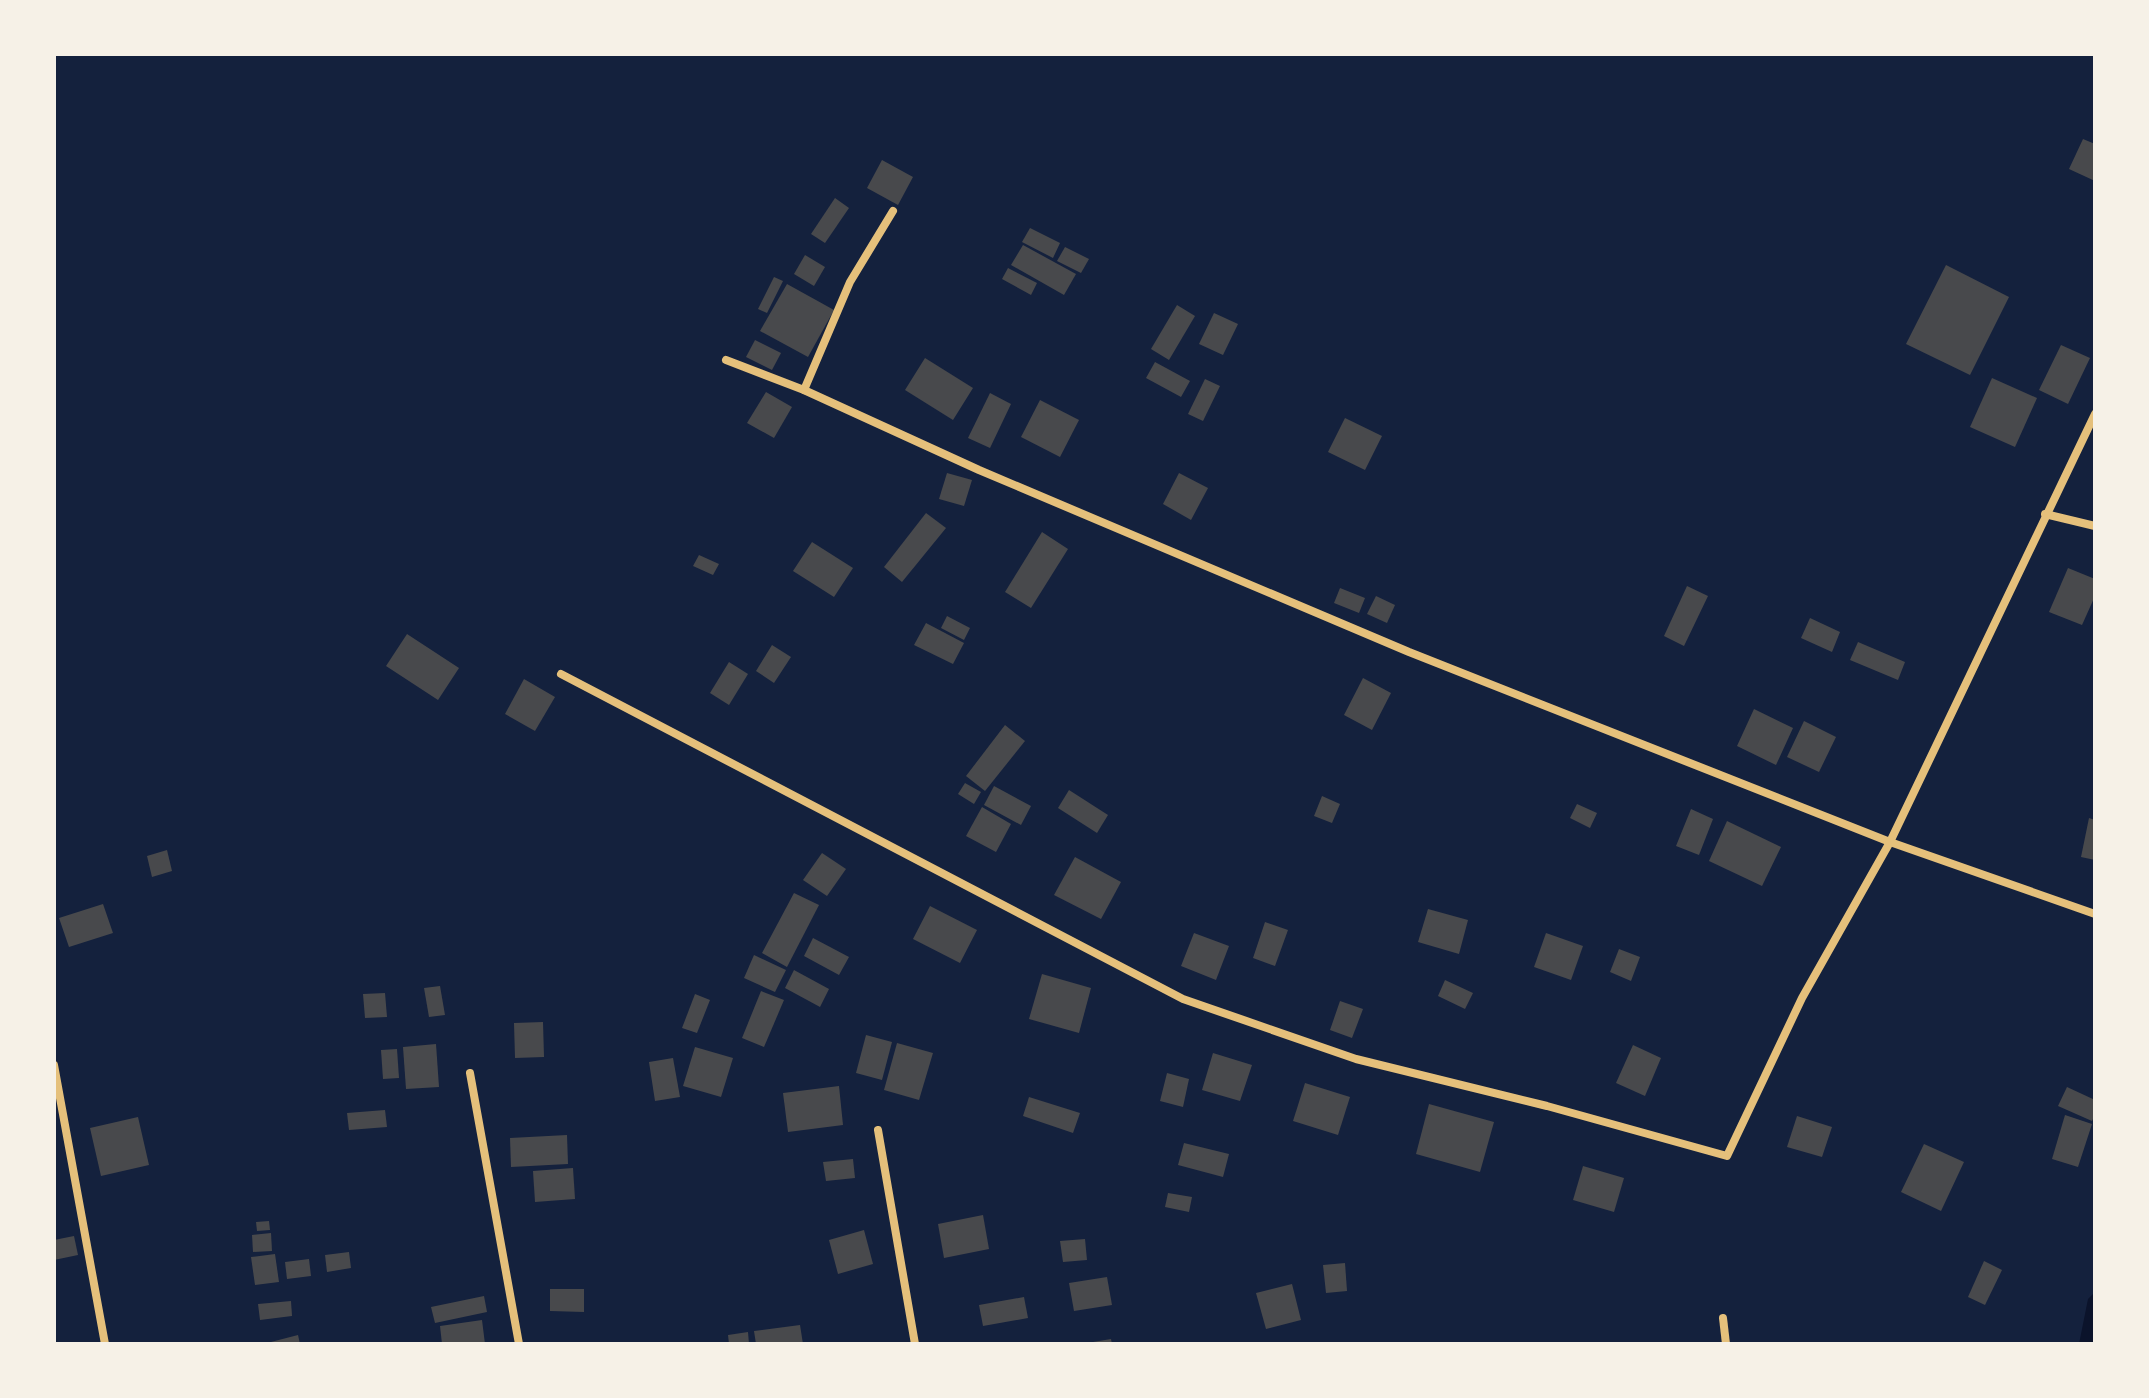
<svg xmlns="http://www.w3.org/2000/svg" width="2149" height="1398" font-family="Karla,sans-serif">
<rect width="100%" height="100%" fill="#14213d"/>
<!-- water -->
<path fill="#0b132b" d="M2095 1292V1344H2079L2088 1299Z"/>
<!-- building -->
<g fill="#48494c">
<path d="M2083 139 2095 144V181L2069 169Z"/>
<path d="M882 160 913 177 898 205 867 188Z"/>
<path d="M835 198 849 208 825 243 811 234Z"/>
<path d="M1030 228 1060 243 1053 258 1022 242Z"/>
<path d="M1023 245 1076 274 1064 295 1011 265Z"/>
<path d="M1065 247 1089 259 1081 273 1057 261Z"/>
<path d="M805 255 825 267 814 286 794 274Z"/>
<path d="M1946 265 2009 297 1970 375 1906 344Z"/>
<path d="M1008 268 1037 283 1031 295 1002 279Z"/>
<path d="M774 277 783 281 767 313 758 309Z"/>
<path d="M787 284 834 310 808 357 760 331Z"/>
<path d="M1177 305 1195 316 1169 360 1151 349Z"/>
<path d="M1214 313 1238 324 1223 355 1199 344Z"/>
<path d="M755 340 781 353 772 370 746 357Z"/>
<path d="M2061 345 2090 358 2068 404 2039 390Z"/>
<path d="M925 358 973 388 953 420 905 390Z"/>
<path d="M1155 362 1190 381 1181 397 1146 378Z"/>
<path d="M1992 378 2037 398 2015 447 1970 427Z"/>
<path d="M1205 379 1220 386 1203 421 1188 414Z"/>
<path d="M766 392 792 407 774 438 747 423Z"/>
<path d="M990 393 1011 404 990 448 968 438Z"/>
<path d="M1040 400 1079 420 1060 457 1021 437Z"/>
<path d="M1345 418 1382 436 1365 470 1328 452Z"/>
<path d="M947 473 972 480 964 506 939 499Z"/>
<path d="M1179 473 1208 488 1191 520 1163 504Z"/>
<path d="M926 513 946 528 902 582 884 567Z"/>
<path d="M1042 532 1068 549 1031 608 1005 592Z"/>
<path d="M812 542 853 568 834 597 793 571Z"/>
<path d="M699 555 719 564 713 575 693 566Z"/>
<path d="M2068 568 2095 579V596L2082 625 2049 612Z"/>
<path d="M1687 586 1708 596 1684 646 1664 636Z"/>
<path d="M1340 588 1365 598 1359 613 1334 603Z"/>
<path d="M1376 596 1395 605 1387 623 1367 614Z"/>
<path d="M947 616 970 628 964 640 941 628Z"/>
<path d="M1810 618 1840 632 1832 652 1801 638Z"/>
<path d="M926 623 964 643 953 664 914 645Z"/>
<path d="M407 634 459 668 438 700 386 666Z"/>
<path d="M1858 642 1905 662 1898 680 1850 660Z"/>
<path d="M772 645 791 657 774 683 756 671Z"/>
<path d="M729 662 748 674 729 705 710 693Z"/>
<path d="M1363 678 1391 693 1372 730 1344 715Z"/>
<path d="M524 679 555 697 535 731 505 714Z"/>
<path d="M1754 709 1793 728 1776 765 1737 746Z"/>
<path d="M1804 721 1836 737 1819 772 1787 757Z"/>
<path d="M1005 725 1025 741 985 791 966 776Z"/>
<path d="M965 783 981 792 974 804 958 794Z"/>
<path d="M994 786 1031 806 1021 825 984 805Z"/>
<path d="M1069 790 1108 815 1097 833 1058 808Z"/>
<path d="M1322 796 1340 804 1332 823 1314 816Z"/>
<path d="M1577 804 1597 813 1590 828 1570 818Z"/>
<path d="M982 807 1011 824 996 852 966 836Z"/>
<path d="M1691 809 1713 819 1699 855 1676 846Z"/>
<path d="M2089 818 2095 820V860L2081 857Z"/>
<path d="M1727 821 1781 847 1762 886 1709 861Z"/>
<path d="M167 850 172 871 152 877 147 856Z"/>
<path d="M822 853 846 869 827 896 803 880Z"/>
<path d="M1075 857 1121 882 1101 919 1054 895Z"/>
<path d="M794 893 819 905 787 967 762 953Z"/>
<path d="M103 904 113 933 69 947 59 918Z"/>
<path d="M930 906 977 930 960 963 913 939Z"/>
<path d="M1428 909 1468 920 1459 954 1418 942Z"/>
<path d="M1265 922 1288 930 1275 966 1253 958Z"/>
<path d="M1194 933 1229 946 1216 980 1181 966Z"/>
<path d="M1546 933 1583 946 1571 980 1534 967Z"/>
<path d="M813 938 849 957 839 975 804 956Z"/>
<path d="M1619 949 1640 957 1631 981 1610 972Z"/>
<path d="M754 955 786 970 775 992 744 978Z"/>
<path d="M794 970 829 989 820 1007 785 988Z"/>
<path d="M1042 974 1091 988 1079 1033 1029 1019Z"/>
<path d="M1445 980 1473 993 1465 1009 1438 996Z"/>
<path d="M440 986 445 1015 429 1017 424 988Z"/>
<path d="M761 991 784 1000 764 1047 742 1038Z"/>
<path d="M385 993 387 1017 365 1018 363 994Z"/>
<path d="M695 994 710 1000 697 1033 682 1028Z"/>
<path d="M1340 1001 1363 1009 1352 1038 1330 1030Z"/>
<path d="M543 1022 544 1057 515 1058 514 1023Z"/>
<path d="M866 1035 892 1042 882 1080 856 1073Z"/>
<path d="M897 1043 933 1053 919 1100 884 1090Z"/>
<path d="M436 1044 439 1087 406 1089 403 1047Z"/>
<path d="M1633 1045 1661 1058 1645 1096 1616 1083Z"/>
<path d="M695 1047 733 1058 721 1097 683 1086Z"/>
<path d="M397 1049 399 1078 383 1079 381 1050Z"/>
<path d="M1213 1053 1252 1065 1240 1101 1202 1090Z"/>
<path d="M673 1058 680 1097 655 1101 649 1062Z"/>
<path d="M1167 1073 1189 1079 1183 1107 1160 1101Z"/>
<path d="M1305 1083 1350 1097 1338 1135 1293 1121Z"/>
<path d="M839 1086 843 1125 788 1132 783 1093Z"/>
<path d="M2067 1087 2095 1100V1115L2092 1121 2058 1106Z"/>
<path d="M1029 1097 1080 1113 1073 1133 1023 1116Z"/>
<path d="M1429 1104 1494 1122 1480 1172 1416 1154Z"/>
<path d="M385 1110 387 1127 349 1130 347 1113Z"/>
<path d="M2065 1115 2092 1124 2078 1167 2052 1159Z"/>
<path d="M1797 1116 1832 1127 1822 1157 1787 1147Z"/>
<path d="M138 1117 149 1165 101 1176 90 1128Z"/>
<path d="M567 1135 568 1164 511 1167 510 1138Z"/>
<path d="M1184 1143 1229 1154 1223 1177 1178 1165Z"/>
<path d="M1924 1144 1964 1162 1941 1211 1901 1192Z"/>
<path d="M853 1159 855 1178 826 1181 823 1162Z"/>
<path d="M1583 1166 1624 1178 1614 1212 1573 1200Z"/>
<path d="M573 1168 575 1199 535 1202 533 1171Z"/>
<path d="M1168 1193 1192 1197 1189 1212 1165 1207Z"/>
<path d="M983 1215 989 1249 944 1258 938 1224Z"/>
<path d="M269 1221 270 1230 257 1231 256 1222Z"/>
<path d="M864 1230 873 1264 838 1274 829 1240Z"/>
<path d="M271 1233 272 1251 253 1252 252 1235Z"/>
<path d="M74 1236 78 1255 54 1260V1240Z"/>
<path d="M1085 1239 1087 1260 1063 1262 1060 1241Z"/>
<path d="M349 1252 351 1268 327 1272 325 1255Z"/>
<path d="M275 1254 279 1282 255 1285 251 1257Z"/>
<path d="M309 1259 311 1276 287 1279 285 1262Z"/>
<path d="M1984 1261 2002 1270 1985 1305 1968 1297Z"/>
<path d="M1345 1263 1347 1291 1326 1293 1323 1265Z"/>
<path d="M1107 1277 1112 1305 1074 1311 1069 1283Z"/>
<path d="M1292 1284 1301 1320 1266 1329 1256 1293Z"/>
<path d="M550 1289H584V1312L550 1311Z"/>
<path d="M484 1296 487 1312 435 1323 431 1307Z"/>
<path d="M1024 1297 1028 1318 983 1326 979 1305Z"/>
<path d="M291 1301 292 1316 260 1320 258 1304Z"/>
<path d="M482 1320 485 1344H442L440 1326Z"/>
<path d="M800 1325 803 1344H756L754 1331Z"/>
<path d="M748 1332 749 1344H729L728 1335Z"/>
<path d="M298 1335 300 1344H267V1343Z"/>
<path d="M1111 1339 1112 1344H1093V1342Z"/>
</g>
<g fill="none" stroke-linecap="round" stroke-linejoin="round">
<!-- minor -->
<g stroke="#e5c07b" stroke-width="8">
<path d="M726 360 804 390 979 470 1409 652 1890 842 2095 914"/>
<path d="M804 390 850 282 893 211"/>
<path d="M2045 514 2095 526"/>
<path d="M561 674 1183 999 1356 1059 1547 1106 1727 1156 1802 998 1890 842 2095 414"/>
<path d="M54 1065 105 1344"/>
<path d="M470 1073 519 1344"/>
<path d="M878 1130 915 1344"/>
<path d="M1723 1318 1726 1344"/>
</g>
</g>
<!-- border -->
<rect width="2149" height="1398" fill="none" stroke="#f6f1e7" stroke-width="112"/>
</svg>
